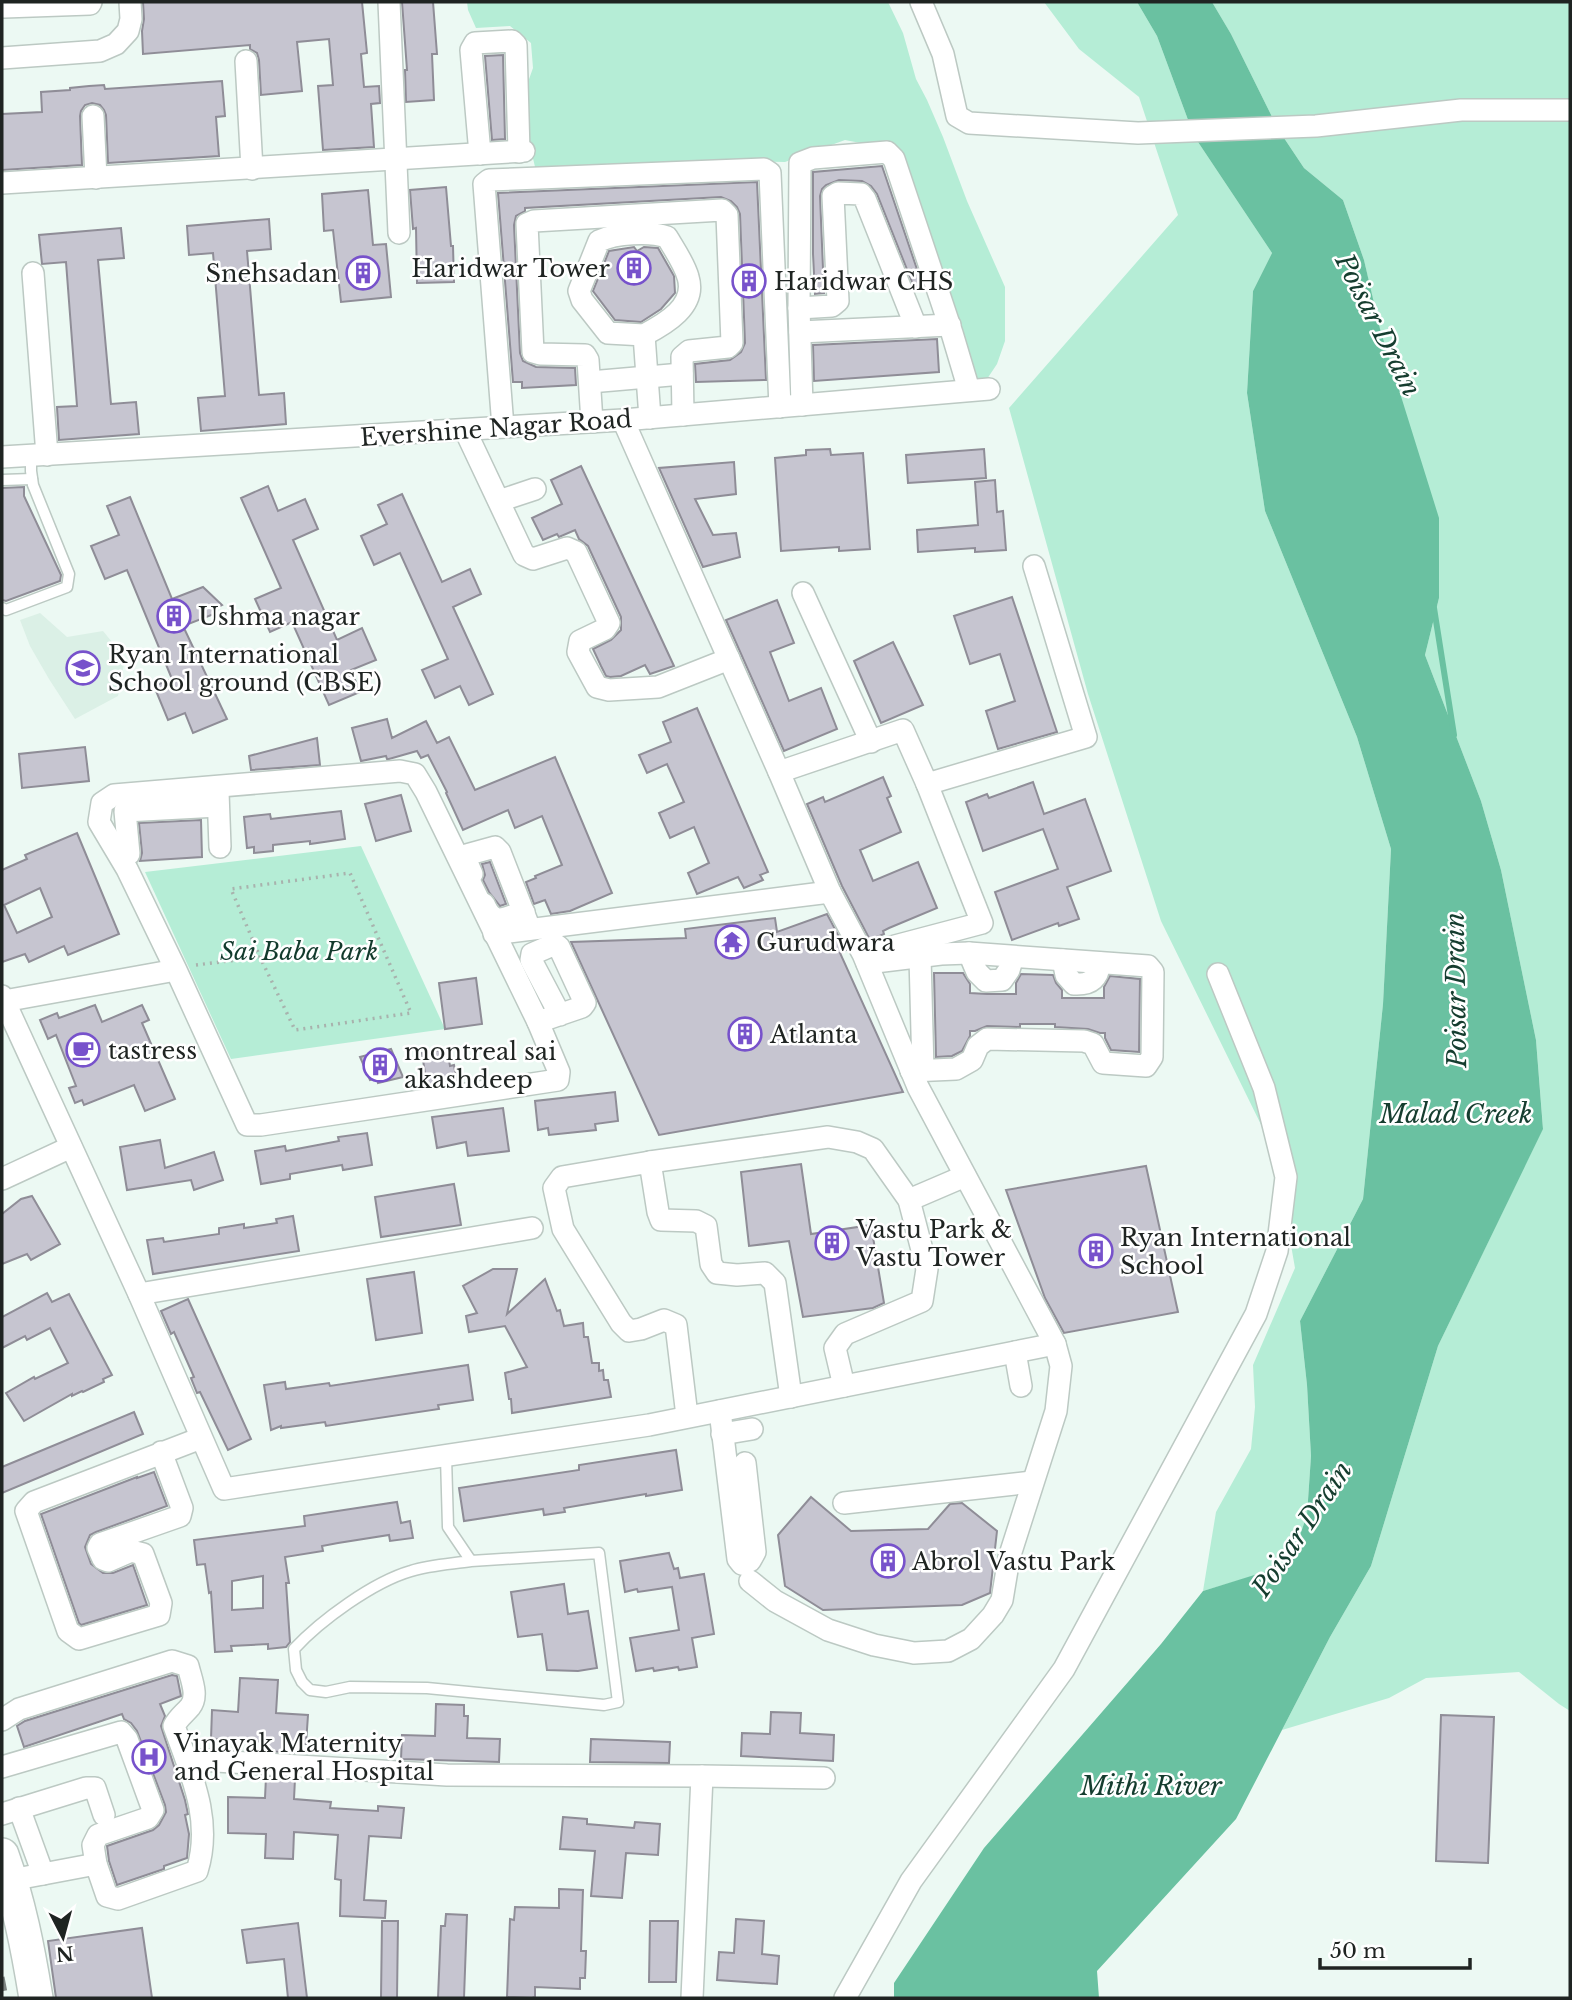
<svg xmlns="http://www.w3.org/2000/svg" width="1572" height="2000" font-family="'Libre Baskerville',serif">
<rect width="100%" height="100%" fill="#ecf9f3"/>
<!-- built -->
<path fill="#dbf0e6" d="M40 613 67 637 103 631 125 658 118 696 75 719 49 679 30 646 20 620Z"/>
<!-- green -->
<g fill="#b5edd6">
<path d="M467 2H888L903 33 916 79 927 100 943 137 967 201 1005 287V341L997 364 987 379 974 380 896 150 845 140 785 162 734 161 536 171 526 129 523 96 533 68 531 43 510 26 476 28 468 10Z"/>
<path d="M1044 2H1137L1157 36 1194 136 1272 253 1253 291 1247 393 1265 511 1357 737 1391 849 1383 1004 1363 1199 1300 1321 1307 1385 1311 1456 1307 1515 1290 1565 1203 1591 1216 1512 1251 1449 1255 1407 1253 1365 1295 1268 1275 1153 1161 921 1088 694 1009 408 1178 215 1139 97 1079 49Z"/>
<path d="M1212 2H1570V1711L1559 1704 1519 1672 1426 1678 1389 1698 1282 1730 1330 1637 1371 1566 1438 1346 1543 1128 1536 1040 1501 870 1481 801 1425 655 1439 598 1364 260 1343 200 1304 168 1278 129 1231 34Z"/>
<path d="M361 846 445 1029 231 1059 145 872Z"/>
</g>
<!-- water -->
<path fill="#6ac1a1" d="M1137 2H1212L1231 34 1278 129 1304 168 1343 200 1364 260 1380 329 1439 518V598L1425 655 1481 801 1501 870 1536 1040 1543 1129 1438 1346 1371 1566 1330 1637 1236 1819 1097 1971 1099 1998H894V1983L984 1848 1161 1644 1203 1591 1290 1564 1307 1515 1311 1456 1307 1385 1300 1321 1363 1199 1383 1004 1391 849 1357 737 1265 511 1247 393 1253 291 1272 253 1194 136 1157 36Z"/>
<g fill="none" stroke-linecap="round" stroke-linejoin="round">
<!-- stream -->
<path stroke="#6ac1a1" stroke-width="6" d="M1434 608 1454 735"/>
</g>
<!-- building -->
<g fill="#c6c5d0" stroke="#8f8d97" stroke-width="2" fill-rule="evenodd">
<path d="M143 2H362L367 53 361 54 364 87 379 86 380 103 371 104 374 147 323 150 318 86 333 85 329 39 297 42 302 91 261 95 259 60 257 53 250 49V45L143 54 142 31 144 19Z"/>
<path d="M402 2H433L437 54H432L434 100 406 102 405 70H407Z"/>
<path d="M503 55 505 139 492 140 485 56Z"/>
<path d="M222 81 225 116 216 117 219 156 108 163 106 115 104 110 100 105 92 103 85 105 81 111 80 116 82 165 2 170V114L42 112 41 92 70 90V88L89 86 104 85 105 89Z"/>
<path d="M882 166 922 284 914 287 877 194 871 186 862 181 839 180 826 185 822 189 820 196 824 293 815 294 813 254V172Z"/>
<path d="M757 182 766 380 696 382 695 364 730 360 741 352 745 343 740 214 737 207 731 201 721 197 525 208V211L516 216 514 225 520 353 523 361 536 367 575 368 576 385 522 388V382H513L498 193Z"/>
<path d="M446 187 451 246H453L454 282 417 283 416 228 413 229 410 190Z"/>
<path d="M368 190 373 245 386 244 391 297 341 302 333 230 324 231 322 194Z"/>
<path d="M269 219 271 249 247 251 259 395 284 393 286 424 201 431 198 398 225 396 213 253 189 255 187 226Z"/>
<path d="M121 228 124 258 98 260 111 404 136 402 139 434 59 440 57 407 77 406 66 262 42 264 39 235Z"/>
<path d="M634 247 637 251 644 247 658 248 674 276 675 293 661 309 641 322 615 320 593 291 609 251Z"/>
<path d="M937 339 939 372 814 381 813 345Z"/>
<path d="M830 449 831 455 863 453 870 549 839 551V547L781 551 775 458 806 455V450Z"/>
<path d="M984 449 986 478 908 483 906 455Z"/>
<path d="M734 462 736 494 695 499 713 535 736 533 740 557 703 567 659 468Z"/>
<path d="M581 466 674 666 650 674 645 665 621 676 610 677 606 676 601 666 593 649 611 640 621 630V617L588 546 579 539 575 530 559 537 557 534 543 540 532 518 562 504 551 480Z"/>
<path d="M995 480 997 512 1003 511 1006 550 975 552V548L918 552 917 530 978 525 975 482Z"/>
<path d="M268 486 278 511 305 499 318 529 293 540 337 640 362 628 376 660 351 670 360 692 329 705 292 622 270 632 255 599 281 588 241 498Z"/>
<path d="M24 487V496L61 575 60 581 6 601 2 600V488Z"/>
<path d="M402 494 442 582 470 569 481 594 453 607 493 694 469 705 460 686 435 698 422 670 448 659 400 553 374 565 361 536 387 524 378 505Z"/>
<path d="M130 497 172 599 203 587 222 605 212 610 214 614 183 626 227 719 193 733 185 713 168 720 154 686 172 679 127 570 105 579 91 546 119 535 107 506Z"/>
<path d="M1012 597 1057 732 998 749 986 711 1015 701 1000 654 970 664 954 616Z"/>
<path d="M777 600 794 643 770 652 789 701 821 688 837 729 784 751 726 620Z"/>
<path d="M893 642 923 705 881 723 854 661Z"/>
<path d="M697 708 768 872 760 875 763 880 744 888 738 877 697 894 688 873 709 863 694 827 670 838 659 813 684 802 667 764 647 773 639 755 671 742 663 722Z"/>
<path d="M387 719 392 738 426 721 437 743 449 737 475 790 555 757 612 893 570 911 551 914 545 900 534 904 526 882 536 878 535 876 562 865 542 816 515 828 508 810 463 830 446 793 447 792 428 755 421 758 417 751 389 759H387L386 756 361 761 352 728Z"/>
<path d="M317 738 320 765 251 770 249 756Z"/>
<path d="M85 747 89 781 22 788 19 754Z"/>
<path d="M883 777 891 796 887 798 901 832 860 850 873 881 918 862 937 908 889 928 883 931 884 934 870 940 842 886 807 804 823 797 825 802Z"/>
<path d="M1033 782 1044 814 1085 799 1111 871 1067 887 1079 919 1059 926 1058 923 1012 940 995 892 1058 869 1043 829 983 851 966 802 987 794 989 798Z"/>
<path d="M401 795 411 831 376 841 365 804Z"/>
<path d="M341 811 345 839 310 844V841L273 845V851L254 853V847L247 848 244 817 270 814 271 819 279 818Z"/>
<path d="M201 820 202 857 140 861 142 853 139 823Z"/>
<path d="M77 833 119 934 68 955 64 946 29 962 25 954 2 962V870L27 859 25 855ZM40 888 52 917 17 933 4 905Z"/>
<path d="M490 862 506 904 500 906 489 892 483 880 485 875 482 864Z"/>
<path d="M827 914 846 950 840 953 903 1092 659 1135 571 942 686 938 685 929 775 918 777 932Z"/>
<path d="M934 973H963L970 984V993L987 994H1016V983L1021 974 1053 975 1056 983 1062 990V998H1104V987L1110 976 1140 979 1139 1052 1111 1050 1105 1038V1033H1100L1088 1029 1055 1027V1024H1020V1027L987 1026 975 1031H970V1036L962 1051 952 1056 936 1057Z"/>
<path d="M476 978 482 1024 445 1029 439 983Z"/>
<path d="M95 1005 102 1022 142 1005 149 1020 142 1023 175 1099 145 1111 134 1085 84 1105 82 1100 75 1103 69 1088 76 1086 56 1035 48 1039 40 1020 57 1013 59 1018Z"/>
<path d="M391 1049 403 1077 378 1083 377 1078 370 1080 360 1057Z"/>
<path d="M447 1049 450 1066 454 1065 457 1082 427 1087 422 1053Z"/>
<path d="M615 1092 618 1121 595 1124 596 1130 549 1135 548 1128 538 1130 535 1101Z"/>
<path d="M503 1108 509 1151 468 1156 466 1142 437 1148 432 1117Z"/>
<path d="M367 1133 372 1165 343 1170 342 1165 290 1174V1179L261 1184 255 1151 285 1146 286 1151 339 1141 338 1137Z"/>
<path d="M160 1140 165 1168 214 1152 223 1180 194 1190 191 1180 127 1190 120 1147Z"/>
<path d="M801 1164 811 1234 871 1225 884 1303 873 1308 803 1317 789 1241 749 1246 741 1172Z"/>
<path d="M1146 1166 1178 1312 1064 1333 1045 1298 1006 1190Z"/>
<path d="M454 1184 461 1225 381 1237 375 1197Z"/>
<path d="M32 1196 60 1244 31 1260 27 1254 2 1264V1214L21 1199Z"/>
<path d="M293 1216 299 1251 153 1274 147 1240 163 1238 164 1242 219 1234V1228L244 1224V1228L277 1223 276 1219Z"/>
<path d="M493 1269H517L507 1314 545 1279 557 1311 560 1310 564 1326 583 1323 584 1337H588L592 1363H599V1371L603 1370 604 1380H608L611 1397 512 1413 511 1399H509L505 1373 527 1367 505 1326 469 1332 466 1316 477 1313 463 1286Z"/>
<path d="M414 1272 422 1333 376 1340 367 1279Z"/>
<path d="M47 1293 52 1302 69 1294 112 1375 103 1379 104 1382 83 1392 82 1391 72 1396V1394L24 1421 6 1393 34 1377 35 1379 68 1363 50 1328 27 1340 25 1336 2 1348V1317Z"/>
<path d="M188 1299 251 1439 228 1450 200 1392 197 1393 191 1378 194 1377 174 1332 171 1334 161 1311Z"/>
<path d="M468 1365 473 1400 438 1405 439 1409 326 1426 325 1422 281 1428V1426L271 1430 264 1385 285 1382 286 1389 329 1383 330 1386Z"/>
<path d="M134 1412 143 1434 2 1493V1467Z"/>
<path d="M676 1450 682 1490 646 1496V1494L564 1508 565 1512 544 1515 543 1509 464 1521 459 1488 579 1470V1465Z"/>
<path d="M154 1472 167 1506 96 1532 90 1535 85 1547 91 1564 103 1573H113L133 1565 147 1605 81 1625 79 1623 41 1514 137 1477V1478Z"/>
<path d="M811 1497 851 1531 928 1529 950 1504 962 1503 997 1531 990 1593 962 1605 823 1610 785 1586 778 1535Z"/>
<path d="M397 1502 401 1523 410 1521 413 1538 390 1541 389 1535 338 1543 322 1546 323 1551 285 1557 289 1583H286L290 1642 286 1647 268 1649V1644L231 1646 232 1651 215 1652 211 1592 209 1593 205 1564 197 1565 194 1540 305 1526 304 1516ZM263 1576V1608L232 1610V1581Z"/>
<path d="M669 1553 674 1569 678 1568 680 1578 704 1574 714 1634 692 1638 697 1667 679 1670 678 1667 654 1671 653 1668 636 1671 630 1638 679 1630 672 1587 638 1592 637 1589 625 1592 620 1561Z"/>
<path d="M564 1584 568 1614 588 1611 597 1668 578 1671 547 1670 542 1634 518 1637 511 1592Z"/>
<path d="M172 1675 177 1676 181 1696 160 1704 165 1716 161 1726 185 1800 188 1814 185 1815 189 1834 187 1858 164 1866V1869L117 1885 109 1861 107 1846 153 1830 159 1825 166 1812 165 1805 137 1731 131 1723 124 1719 122 1714 24 1747 17 1726 25 1721Z"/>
<path d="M240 1678 278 1680 276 1713 308 1715 306 1744H295V1753L266 1751V1742L211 1739 212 1710 238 1712Z"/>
<path d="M436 1704 464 1705V1716H468L467 1738 500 1739 499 1762 401 1759 402 1735 435 1736Z"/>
<path d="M771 1712 801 1713 800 1733 834 1735 833 1761 741 1756 742 1733 770 1734Z"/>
<path d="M1441 1715 1494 1717 1488 1863 1436 1861Z"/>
<path d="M591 1739 670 1742 669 1763 590 1762Z"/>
<path d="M266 1777 295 1779 294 1799 331 1802 330 1808 378 1811V1806L404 1808 401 1838 369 1836 364 1900 386 1901 385 1918 340 1916 341 1880 335 1879 338 1835 294 1832 293 1859 265 1858 266 1834 228 1833V1797L265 1798Z"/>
<path d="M563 1817 587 1819V1824L634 1828 635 1822 660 1824 658 1855 626 1853 622 1898 591 1896 595 1851 560 1849Z"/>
<path d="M559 1889 583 1890 581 1951H586L585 1978H580V1989L535 1987V1997L532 1998 507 1997 510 1919 514 1920 515 1907 559 1908Z"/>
<path d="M446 1914 467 1915 464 1998H438L441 1926H445Z"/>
<path d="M736 1919 764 1921 762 1954 779 1956 777 1984 717 1980 719 1952 734 1953Z"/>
<path d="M382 1921H398L397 1998H381Z"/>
<path d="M650 1921H678L676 1982H649Z"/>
<path d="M298 1923 307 1998H288L284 1959 247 1963 242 1930Z"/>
<path d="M142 1928 152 1998H56L48 1941Z"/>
</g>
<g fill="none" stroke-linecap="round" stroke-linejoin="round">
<defs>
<g id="lane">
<path d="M2 480 32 479"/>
<path d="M2 608 6 610 67 587 69 574 33 485 31 471V456"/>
<path d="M446 1457 448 1527 471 1561 599 1553 618 1702 604 1705 427 1688 350 1687 326 1692 310 1690 302 1682 296 1670 294 1649C321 1620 373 1582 411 1571 430 1565 451 1564 471 1561"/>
</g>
<g id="street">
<path d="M389 2 399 233"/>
<path d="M921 2 943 54 957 116 969 123 1138 133 1316 126 1461 110H1570"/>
<path d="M2 5 4 7 90 4 91 2"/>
<path d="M2 58 100 51 116 44 128 31 131 19 130 2"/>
<path d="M246 61 252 169"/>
<path d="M93 116 96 178"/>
<path d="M480 154 471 50 475 43 512 41 516 45 519 152"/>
<path d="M2 183 524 151"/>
<path d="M33 273 47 455"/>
<path d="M799 308 832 306 838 301 833 196 838 193 861 194 865 199 916 327"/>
<path d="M800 332 950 325"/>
<path d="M644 335 608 333 582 300 579 291 599 241C615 233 650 231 667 237 674 249 684 263 688 277 697 306 665 324 644 335L650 418"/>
<path d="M590 382 682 374"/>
<path d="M802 405 799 308 800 163 813 158 887 152 894 159 952 333 969 390"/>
<path d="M592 422 588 360 585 355 540 354 533 352 527 224 534 221 722 210 727 215 732 343 728 347 689 351 682 357 683 415"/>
<path d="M503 427 484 184 489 180 764 169 770 173 780 407"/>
<path d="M465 430 524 555 533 559 567 548 576 552 609 623 605 629 580 641 578 652 597 687 609 690 658 687 729 659"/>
<path d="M2 457 623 420 989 389"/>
<path d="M499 501 535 489"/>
<path d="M803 593 871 742"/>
<path d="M779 772 903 730 927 784 982 923 876 951"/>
<path d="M927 784 1086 737 1034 566"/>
<path d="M218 792 220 847"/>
<path d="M129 854 125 811 218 806"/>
<path d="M472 874 465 858 466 855 495 847 500 852 530 929"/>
<path d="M484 904C494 927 503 918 524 912"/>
<path d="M494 934 830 892"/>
<path d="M969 953 977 972 986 981 1002 980 1009 970 1013 957"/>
<path d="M920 957 923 1070"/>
<path d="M1063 960 1066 975 1074 984C1091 985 1098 979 1100 963"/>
<path d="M867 963 941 954 969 953 1148 966 1153 972 1152 1057 1146 1066 1103 1063 1093 1044 1084 1041 987 1039 978 1046 972 1060 956 1069 911 1071"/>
<path d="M2 996 139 1294 224 1489 649 1425 1055 1344 918 1087 863 954 830 892 779 772 623 420"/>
<path d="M4 1001 176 970 127 869 99 822 102 803 114 795 400 771 415 774 426 792 538 1022 559 1072 558 1080 261 1125H247L176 970"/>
<path d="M538 1022 582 1007 585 1003 559 947 555 944 532 954 531 960 560 1015"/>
<path d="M650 1162 828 1137 857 1142 873 1149 909 1200 927 1269 922 1301 845 1334 835 1348 844 1386"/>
<path d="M2 1179 71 1147"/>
<path d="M909 1200 965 1176"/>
<path d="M139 1294 532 1228"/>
<path d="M1015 1352 1021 1386"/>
<path d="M720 1411 738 1559 742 1564 750 1561 755 1552 745 1463"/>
<path d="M687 1416 676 1325 664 1320 641 1329 629 1331 621 1323 563 1229 554 1188 562 1177 650 1162 658 1212 661 1220 696 1221 706 1226 711 1264 717 1273 737 1275 765 1273 775 1283 791 1397"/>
<path d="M722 1434 752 1429"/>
<path d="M161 1452 182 1508 180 1516 100 1544 98 1548 103 1559 108 1561 131 1551 143 1554 161 1603 159 1615 79 1639 68 1631 26 1511 34 1502 201 1438"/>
<path d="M844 1503 1032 1482"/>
<path d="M750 1581 775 1601 828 1630 874 1645 914 1653 948 1651 971 1639 993 1615 1002 1600 1009 1558 1056 1411 1061 1366 1055 1344"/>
<path d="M2 1720 19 1709 172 1661 188 1666C191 1679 199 1696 190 1707 184 1714 178 1718 174 1726 191 1774 213 1820 197 1871L118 1899 107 1896 96 1864 93 1845 98 1835 148 1818 153 1810 127 1739 121 1732 2 1767"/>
<path d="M200 1760 447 1775 702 1776 692 1998"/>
<path d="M702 1776 824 1778"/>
<path d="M19 1808 43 1874"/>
<path d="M2 1814 86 1788H95L104 1815"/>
<path d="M11 1880 96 1864"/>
<path d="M845 1998 911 1881 1064 1669 1256 1314 1277 1251 1286 1177 1264 1088 1218 974"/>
</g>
<path id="primary" d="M2 1855C19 1902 28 1949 36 1998"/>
</defs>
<!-- lane casing -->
<use href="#lane" stroke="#bcc9c3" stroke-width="13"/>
<!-- street casing -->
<use href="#street" stroke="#bcc9c3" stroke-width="24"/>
<!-- primary casing -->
<use href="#primary" stroke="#bcc9c3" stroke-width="36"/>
<!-- path -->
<path stroke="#a8b2ad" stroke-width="3.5" stroke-dasharray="2 5" stroke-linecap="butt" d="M196 965 260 957 231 889 350 873 411 1013 295 1030 260 957"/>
<!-- lane -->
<use href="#lane" stroke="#fff" stroke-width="10"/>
<!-- street -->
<use href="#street" stroke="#fff" stroke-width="21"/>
<!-- primary -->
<use href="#primary" stroke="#fff" stroke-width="33"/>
<!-- rail -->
<path stroke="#7c8481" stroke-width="5" stroke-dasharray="14 7" stroke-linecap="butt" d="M2 1977 6 1998"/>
</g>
<!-- icons -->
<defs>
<symbol id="building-ring" viewBox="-11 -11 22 22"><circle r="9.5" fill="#fff" stroke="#7752cb" stroke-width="1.5"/><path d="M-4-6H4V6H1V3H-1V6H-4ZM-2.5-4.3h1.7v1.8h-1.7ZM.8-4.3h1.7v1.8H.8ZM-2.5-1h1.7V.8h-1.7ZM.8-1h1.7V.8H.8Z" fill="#7752cb"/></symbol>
<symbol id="school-ring" viewBox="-11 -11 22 22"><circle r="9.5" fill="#fff" stroke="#7752cb" stroke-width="1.5"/><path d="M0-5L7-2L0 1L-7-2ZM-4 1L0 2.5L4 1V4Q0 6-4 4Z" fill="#7752cb"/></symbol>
<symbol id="temple-ring" viewBox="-11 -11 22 22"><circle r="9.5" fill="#fff" stroke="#7752cb" stroke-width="1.5"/><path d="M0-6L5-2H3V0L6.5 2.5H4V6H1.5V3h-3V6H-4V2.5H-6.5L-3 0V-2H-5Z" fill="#7752cb"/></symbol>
<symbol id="cafe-ring" viewBox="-11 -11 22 22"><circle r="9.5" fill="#fff" stroke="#7752cb" stroke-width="1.5"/><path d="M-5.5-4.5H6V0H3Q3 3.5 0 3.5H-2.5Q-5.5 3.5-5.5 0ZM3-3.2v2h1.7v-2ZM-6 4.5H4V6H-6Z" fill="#7752cb"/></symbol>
<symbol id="hospital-ring" viewBox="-11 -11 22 22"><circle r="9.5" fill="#fff" stroke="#7752cb" stroke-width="1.5"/><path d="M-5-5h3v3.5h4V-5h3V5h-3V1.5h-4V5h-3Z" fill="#7752cb"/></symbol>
</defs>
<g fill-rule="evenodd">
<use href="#building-ring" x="615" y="249" width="38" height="38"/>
<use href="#building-ring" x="344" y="254" width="38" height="38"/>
<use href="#building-ring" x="730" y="262" width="38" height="38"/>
<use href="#building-ring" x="155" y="597" width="38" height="38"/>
<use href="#school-ring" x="64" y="649" width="38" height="38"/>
<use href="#temple-ring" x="713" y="923" width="38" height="38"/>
<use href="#building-ring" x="726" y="1015" width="38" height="38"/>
<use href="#cafe-ring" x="64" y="1031" width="38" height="38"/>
<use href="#building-ring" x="361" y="1046" width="38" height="38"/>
<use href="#building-ring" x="813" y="1224" width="38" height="38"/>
<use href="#building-ring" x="1077" y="1232" width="38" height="38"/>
<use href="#building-ring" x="869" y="1542" width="38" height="38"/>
<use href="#hospital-ring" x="130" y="1738" width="38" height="38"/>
</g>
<g text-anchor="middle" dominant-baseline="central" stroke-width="5" stroke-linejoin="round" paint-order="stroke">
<!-- poi labels -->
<g font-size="24" fill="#1f2422" stroke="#fff" text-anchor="start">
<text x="610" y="268" text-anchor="end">Haridwar Tower</text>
<text x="338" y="273" text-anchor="end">Snehsadan</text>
<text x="774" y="281">Haridwar CHS</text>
<text x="198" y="616">Ushma nagar</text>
<text x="108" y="654">Ryan International<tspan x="108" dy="28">School ground (CBSE)</tspan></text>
<text x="756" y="942">Gurudwara</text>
<text x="770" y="1034">Atlanta</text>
<text x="108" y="1050">tastress</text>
<text x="404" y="1051">montreal sai<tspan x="404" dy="28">akashdeep</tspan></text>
<text x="856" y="1229">Vastu Park &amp;<tspan x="856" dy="28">Vastu Tower</tspan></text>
<text x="1120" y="1237">Ryan International<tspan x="1120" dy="28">School</tspan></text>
<text x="912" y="1561">Abrol Vastu Park</text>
<text x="174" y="1743">Vinayak Maternity<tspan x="174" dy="28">and General Hospital</tspan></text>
</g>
<!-- street labels -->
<g font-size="24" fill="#1f2422" stroke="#fff">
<text transform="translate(496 428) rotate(-4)">Evershine Nagar Road</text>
</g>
<!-- park labels -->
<g font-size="24" font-style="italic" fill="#123a2c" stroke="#fff">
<text x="299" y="951">Sai Baba Park</text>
</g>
<!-- water labels -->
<g font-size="26" font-style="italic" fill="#153d2f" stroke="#fff">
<text transform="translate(1378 325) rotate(63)">Poisar Drain</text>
<text transform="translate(1456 990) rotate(-91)">Poisar Drain</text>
<text x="1456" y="1114">Malad Creek</text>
<text transform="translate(1302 1529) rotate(-56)">Poisar Drain</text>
<text x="1151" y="1786">Mithi River</text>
</g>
</g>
<!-- border -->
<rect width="1572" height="2000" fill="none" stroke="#1f2422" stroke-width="7"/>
<!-- north arrow -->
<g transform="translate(63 1937) rotate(174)" stroke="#ffffff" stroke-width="5" paint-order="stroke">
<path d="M0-5L12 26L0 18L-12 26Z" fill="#1f2422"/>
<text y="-10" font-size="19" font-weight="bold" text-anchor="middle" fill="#1f2422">N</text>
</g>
<!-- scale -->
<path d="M1320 1958v10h150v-10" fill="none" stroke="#1f2422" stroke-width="3.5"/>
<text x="1330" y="1958" font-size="21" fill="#1f2422" stroke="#ffffff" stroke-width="5" paint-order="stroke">50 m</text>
</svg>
